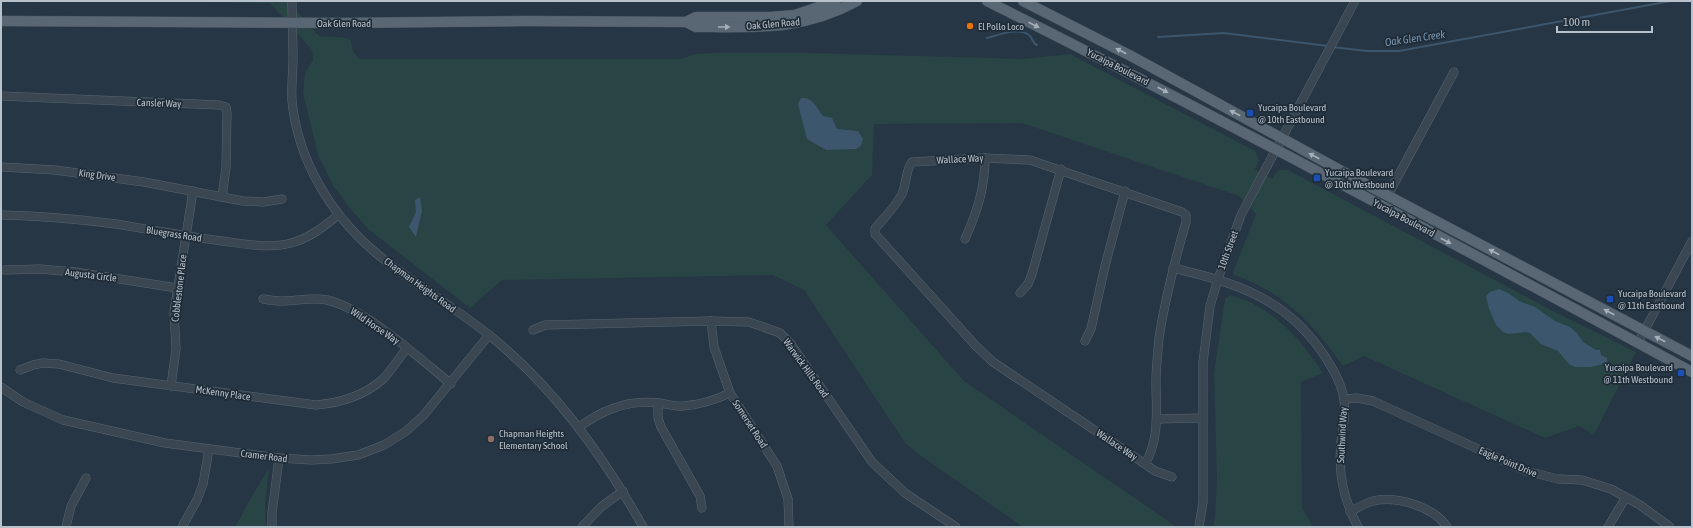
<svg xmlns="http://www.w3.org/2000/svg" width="1693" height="528" font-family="'Asap Condensed',sans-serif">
<rect width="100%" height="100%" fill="#263644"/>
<!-- green -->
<g fill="#284444">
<path d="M112 1H288L319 36 347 38 351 41 353 52 359 59H681L695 54 713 53H808L1023 59 1070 54 1255 151 1259 160 1255 169 1272 179 1278 170H1288L1553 311 1636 352 1594 435 1579 426 1545 438 1364 356 1343 366C1312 323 1285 293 1234 275L1233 272 1256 214 1239 196 1022 123 874 124 872 175 826 225 964 381 1177 527H1023L921 456 905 443 804 290 773 275 502 280 470 308 368 229 353 212 334 187 318 155 303 93 305 73 313 60 312 50 270 3Z"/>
<path d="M1230 295C1272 306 1300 338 1323 373L1301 382 1302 507 1313 527H1213L1215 517 1217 479 1214 373 1225 299Z"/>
<path d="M269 468 265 504 266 527H235L252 496Z"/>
</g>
<!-- water -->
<g fill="#3b566d">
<path d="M801 98C812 96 817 108 823 116L832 118 837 129 858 131 863 139 861 146 856 149 826 150 807 139 798 104Z"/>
<path d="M420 197 422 211 416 237 409 227 416 212 415 200Z"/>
<path d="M1499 289 1508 293 1519 301 1535 307 1555 321 1570 327 1577 333 1583 342 1596 350H1600L1601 355 1607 358V363L1591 367H1575L1569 364 1558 351 1541 344 1530 333 1526 332 1509 334 1503 332 1496 325 1489 309 1486 296 1490 292Z"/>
</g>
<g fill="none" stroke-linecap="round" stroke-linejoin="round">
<!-- stream -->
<g stroke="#3b566d" stroke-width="2">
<path d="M1158 37 1224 33 1328 46"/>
<path d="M987 38C998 35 1018 27 1029 35 1033 38 1032 43 1037 45"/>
<path d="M1332 47 1367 51H1399L1671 1"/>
</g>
<defs>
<g id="minor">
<path d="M292 1C292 20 293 39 293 58 293 72 291 87 292 101 298 161 331 215 376 253 412 283 453 306 489 335 554 387 603 455 643 527"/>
<path d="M1 96 219 105 226 107 227 113 226 168 222 197"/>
<path d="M1 167 55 170 144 182 243 201 264 202 282 199"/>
<path d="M1388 195 1454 72"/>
<path d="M1 215C40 216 78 219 116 224 152 230 187 236 222 241 245 244 269 249 291 243 310 238 323 227 338 215"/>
<path d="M965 239C977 212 985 188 985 158"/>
<path d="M1173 268C1236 283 1286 298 1324 355 1333 369 1342 384 1344 400 1346 414 1343 428 1341 442 1338 474 1343 498 1358 527"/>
<path d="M4 270 40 269 75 272 177 288"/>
<path d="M1020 293 1028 284 1032 274 1061 169"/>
<path d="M263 299C269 300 275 301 281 301 296 301 312 297 327 300 366 309 419 358 451 384"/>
<path d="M711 321 714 347 730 393 777 466 788 499 789 527"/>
<path d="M533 330 545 325 711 321 749 322 780 333 791 344 872 462 905 493 956 527"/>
<path d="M1085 341 1091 329 1105 266 1125 191"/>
<path d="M1638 343 1692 241"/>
<path d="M20 370 33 365 43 363 59 364 113 378 316 405C340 403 363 396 382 380 391 371 399 358 407 348"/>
<path d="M171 386 176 349 174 312 193 191"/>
<path d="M1 387 23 402 63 420 165 443 279 458 311 460 331 459 358 455 384 445 405 432 423 416 489 335"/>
<path d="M1344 399 1357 398 1373 401 1526 471 1558 479 1582 480 1611 489 1640 505 1670 527"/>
<path d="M658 403V418L661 427 700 496 702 508"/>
<path d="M1157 419 1202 418"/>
<path d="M579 427C602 410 630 399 659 403 667 404 675 407 683 406 700 405 715 400 730 393"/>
<path d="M1145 464C1160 439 1156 409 1156 381 1156 367 1158 352 1159 338 1165 299 1175 260 1186 222V215L1182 212 1030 160 985 158 912 162C905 171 907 183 902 194 894 209 885 216 875 229V234L976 346 993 362 1145 464 1155 471 1172 477"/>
<path d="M1350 512C1357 508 1365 503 1373 501 1397 496 1433 506 1447 527"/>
<path d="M66 527 71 506 86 478"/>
<path d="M182 527 197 500 203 484 209 449"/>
<path d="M272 527V513L279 458"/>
<path d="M582 527 601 507 623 491"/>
<path d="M1199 527 1203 502V362L1210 306 1218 279 1241 215 1355 1"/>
<path d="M1608 527 1626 497"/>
</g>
<g id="major">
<path d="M987 1C1225 120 1458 246 1692 372"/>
<path d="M1023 1 1133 57 1360 181 1692 356"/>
<path d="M1 21 341 23 524 21 686 22 696 27C756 27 802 31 857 1"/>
<path d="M686 22 696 17H771L795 15 836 1"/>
</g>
</defs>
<!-- minor casing -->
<use href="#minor" stroke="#596570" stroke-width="9"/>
<!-- major casing -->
<use href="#major" stroke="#47535f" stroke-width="11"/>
<!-- minor -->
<use href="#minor" stroke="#3a4753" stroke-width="8"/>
<!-- major -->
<use href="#major" stroke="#586773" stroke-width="10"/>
</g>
<!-- one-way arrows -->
<defs><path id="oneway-solid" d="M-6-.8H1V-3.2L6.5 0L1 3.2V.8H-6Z"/></defs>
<g fill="#a5b0bb">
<use href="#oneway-solid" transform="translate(1034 25) rotate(27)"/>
<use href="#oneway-solid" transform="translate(724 27)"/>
<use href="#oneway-solid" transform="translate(1121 51) rotate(-152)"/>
<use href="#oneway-solid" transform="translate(1163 90) rotate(28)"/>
<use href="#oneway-solid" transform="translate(1235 113) rotate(-152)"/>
<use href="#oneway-solid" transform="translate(1314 156) rotate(-152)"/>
<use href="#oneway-solid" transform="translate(1446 241) rotate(28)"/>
<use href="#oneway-solid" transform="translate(1494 252) rotate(-152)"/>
<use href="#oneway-solid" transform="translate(1609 312) rotate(-152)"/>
<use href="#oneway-solid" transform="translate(1660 339) rotate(-153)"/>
</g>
<!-- markers -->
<circle fill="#e8710a" stroke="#1f2c38" stroke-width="1.5" cx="970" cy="26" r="4"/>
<g fill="#1a4fb4" stroke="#1f2c38" stroke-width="1.5">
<rect x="1246" y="109" width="8" height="8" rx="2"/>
<rect x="1313" y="174" width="8" height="8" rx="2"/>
<rect x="1606" y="295" width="8" height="8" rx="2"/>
<rect x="1677" y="369" width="8" height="8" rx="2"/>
</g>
<circle fill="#8d6e63" stroke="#1f2c38" stroke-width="1.5" cx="491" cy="439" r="4"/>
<g text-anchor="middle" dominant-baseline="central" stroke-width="3.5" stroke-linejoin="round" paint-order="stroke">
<!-- street labels -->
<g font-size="10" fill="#b8c2cd" stroke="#1f2c38">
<text x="344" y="23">Oak Glen Road</text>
<text transform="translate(773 24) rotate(-5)">Oak Glen Road</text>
<text transform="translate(1118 67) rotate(27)">Yucaipa Boulevard</text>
<text transform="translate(159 103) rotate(2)">Cansler Way</text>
<text transform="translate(960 159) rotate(-3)">Wallace Way</text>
<text transform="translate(97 175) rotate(8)">King Drive</text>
<text transform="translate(1404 218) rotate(28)">Yucaipa Boulevard</text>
<text transform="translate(174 234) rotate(9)">Bluegrass Road</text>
<text transform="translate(1228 250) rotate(-70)">10th Street</text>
<text transform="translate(91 275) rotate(7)">Augusta Circle</text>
<text transform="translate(420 285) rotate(36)">Chapman Heights Road</text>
<text transform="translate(179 288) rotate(-83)">Cobblestone Place</text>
<text transform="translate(375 326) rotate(34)">Wild Horse Way</text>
<text transform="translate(806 368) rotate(54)">Warwick Hills Road</text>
<text transform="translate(223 393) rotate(8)">McKenny Place</text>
<text transform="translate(750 424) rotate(57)">Somerset Road</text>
<text transform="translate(1342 435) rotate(-87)">Southwind Way</text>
<text transform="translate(1117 445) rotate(34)">Wallace Way</text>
<text transform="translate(264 456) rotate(7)">Cramer Road</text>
<text transform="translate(1508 462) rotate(23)">Eagle Point Drive</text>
</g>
<!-- poi labels -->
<g font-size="10" fill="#b8c2cd" stroke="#1f2c38" text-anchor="start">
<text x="978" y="26">El Pollo Loco</text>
<text x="1258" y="107">Yucaipa Boulevard<tspan x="1258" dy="12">@ 10th Eastbound</tspan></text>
<text x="1325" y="172">Yucaipa Boulevard<tspan x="1325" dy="12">@ 10th Westbound</tspan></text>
<text x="1618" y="293">Yucaipa Boulevard<tspan x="1618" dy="12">@ 11th Eastbound</tspan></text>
<text x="1673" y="367" text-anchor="end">Yucaipa Boulevard<tspan x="1673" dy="12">@ 11th Westbound</tspan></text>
<text x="499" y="433">Chapman Heights<tspan x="499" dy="12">Elementary School</tspan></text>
</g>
<!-- water labels -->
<g font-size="11" font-style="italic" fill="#7796b1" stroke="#1f2c38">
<text transform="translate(1415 38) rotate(-8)">Oak Glen Creek</text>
</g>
</g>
<!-- border -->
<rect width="1693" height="528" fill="none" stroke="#b8c2cd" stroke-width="4"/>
<!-- scale -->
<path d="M1557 26v6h95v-6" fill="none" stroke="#b8c2cd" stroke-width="2"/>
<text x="1563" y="26" font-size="12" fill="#b8c2cd" stroke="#1f2c38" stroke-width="3" paint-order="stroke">100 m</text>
</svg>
